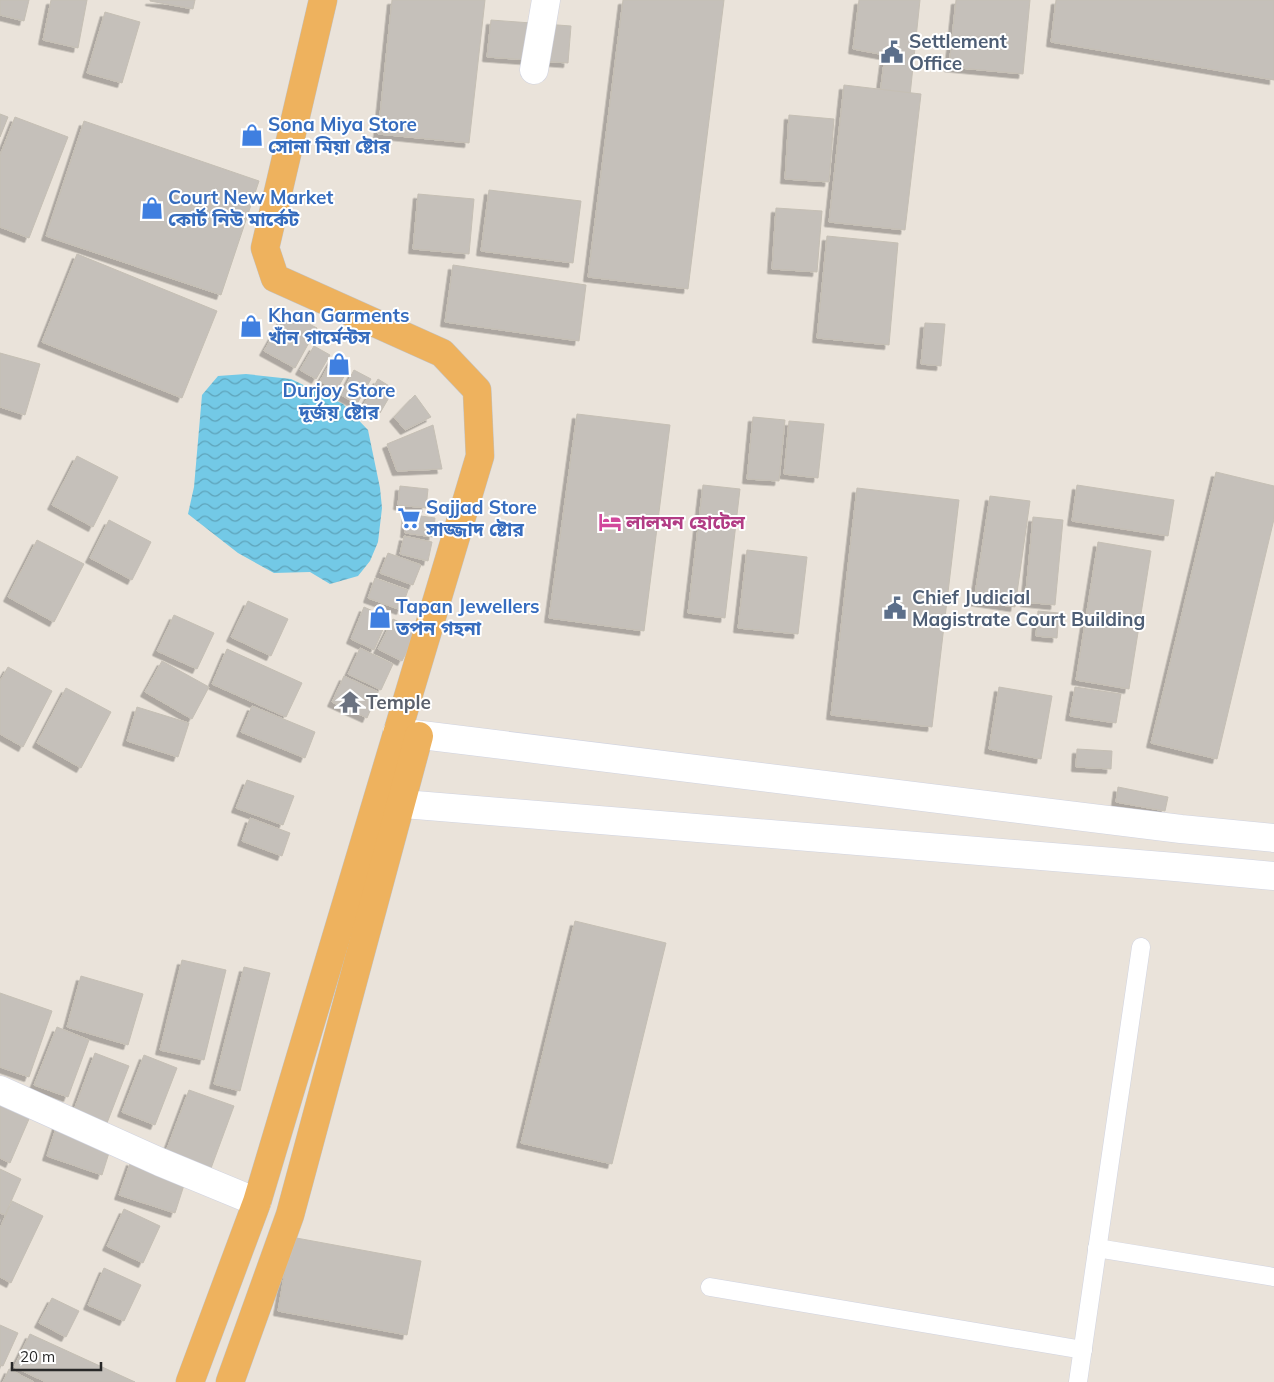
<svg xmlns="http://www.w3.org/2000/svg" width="1274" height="1382" font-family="Mulish,'Noto Sans Bengali',sans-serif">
<defs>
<pattern id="water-waves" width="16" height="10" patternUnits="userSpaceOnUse" patternTransform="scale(1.25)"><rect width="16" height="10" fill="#73c9e6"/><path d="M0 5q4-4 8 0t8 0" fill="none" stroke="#5ea3ba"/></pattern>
<filter id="shadow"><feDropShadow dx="-4.5" dy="4.5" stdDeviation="0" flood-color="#0004"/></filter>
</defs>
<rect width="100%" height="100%" fill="#eae3da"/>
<!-- water -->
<path fill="url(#water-waves)" d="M246 374 291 379 343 404 368 430 380 488 382 508 378 542 370 561 358 576 330 584 310 572 274 573 238 553 188 514 194 487 202 395 218 376Z"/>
<!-- building -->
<g fill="#c5c0ba" stroke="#c5bfb4" filter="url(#shadow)">
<path d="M0 0H29L24 21 0 15Z"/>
<path d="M51 0H87L78 48 43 40Z"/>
<path d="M150 0H195L193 9 150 1Z"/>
<path d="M392 0H485L469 143 378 134Z"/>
<path d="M623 0H724L688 289 588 277Z"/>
<path d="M859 0H920L909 105 879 101 885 55 853 49Z"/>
<path d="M956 0H1030L1023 74 949 67Z"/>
<path d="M1056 0H1274V80L1051 42Z"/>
<path d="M105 12 140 22 122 83 87 73Z"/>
<path d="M491 20 571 26 568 63 487 57Z"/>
<path d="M844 85 921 94 905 230 829 222Z"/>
<path d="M0 114 8 117 0 137Z"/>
<path d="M789 115 834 119 829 182 785 179Z"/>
<path d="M15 117 68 137 29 238 0 227V155Z"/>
<path d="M84 121 259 181 221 295 46 236Z"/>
<path d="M489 190 581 201 573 263 481 251Z"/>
<path d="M418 194 474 199 469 254 413 249Z"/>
<path d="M776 208 822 211 817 272 772 269Z"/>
<path d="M827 236 898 243 889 345 817 338Z"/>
<path d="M77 254 217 311 182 398 42 342Z"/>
<path d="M453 265 586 285 579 341 445 322Z"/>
<path d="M286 312 317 328 295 368 264 351Z"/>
<path d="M925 323 945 324 941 366 921 364Z"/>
<path d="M314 346 330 355 316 379 300 370Z"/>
<path d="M0 353 40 364 25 415 0 407Z"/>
<path d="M334 356 350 366 336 391 320 381Z"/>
<path d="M354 370 371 379 357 404 341 395Z"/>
<path d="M378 379 394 389 380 413 364 404Z"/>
<path d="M415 395 431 417 405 430 394 417Z"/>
<path d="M577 414 670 425 644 631 549 618Z"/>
<path d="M753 417 785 420 779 481 747 479Z"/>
<path d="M789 421 824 424 818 478 784 474Z"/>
<path d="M433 425 442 469 397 471 387 444Z"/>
<path d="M77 456 118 477 93 527 52 505Z"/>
<path d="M1216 472 1274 486V519L1217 759 1151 743Z"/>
<path d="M703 485 740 489 725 618 688 613Z"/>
<path d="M1077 485 1174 500 1168 536 1072 521Z"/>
<path d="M400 486 428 489 426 508 398 505Z"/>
<path d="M857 488 959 500 932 727 831 715Z"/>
<path d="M990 496 1030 501 1015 607 974 601Z"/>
<path d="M407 514 435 518 433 537 405 533Z"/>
<path d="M1033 517 1063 520 1055 605 1025 602Z"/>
<path d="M109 520 151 542 132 580 90 558Z"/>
<path d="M404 536 432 542 428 561 400 554Z"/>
<path d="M37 540 84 564 54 622 8 597Z"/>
<path d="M1098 542 1151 551 1129 689 1076 680Z"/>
<path d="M747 550 807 557 798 634 738 628Z"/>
<path d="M388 553 421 565 413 585 380 573Z"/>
<path d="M375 578 408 590 401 610 368 598Z"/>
<path d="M248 601 288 619 271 656 231 637Z"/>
<path d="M364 607 388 618 374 650 351 639Z"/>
<path d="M1038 611 1059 613 1057 638 1036 636Z"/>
<path d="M174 615 214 633 197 669 157 651Z"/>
<path d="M393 619 417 631 402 661 378 649Z"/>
<path d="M360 648 393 664 381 690 348 674Z"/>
<path d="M227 649 302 683 286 717 212 684Z"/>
<path d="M162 661 209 687 192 719 145 692Z"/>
<path d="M8 667 52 691 23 747 0 734V681Z"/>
<path d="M344 676 378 692 367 718 332 702Z"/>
<path d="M999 687 1052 696 1041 759 989 749Z"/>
<path d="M1075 687 1121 694 1116 723 1070 716Z"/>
<path d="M66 688 111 712 81 768 37 743Z"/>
<path d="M252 706 315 732 305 758 241 732Z"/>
<path d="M137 707 189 723 178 757 127 741Z"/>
<path d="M1077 749 1112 751 1111 769 1076 767Z"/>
<path d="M247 780 294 796 283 825 236 808Z"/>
<path d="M1118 787 1168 797 1165 811 1116 802Z"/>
<path d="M250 818 290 833 282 856 242 841Z"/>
<path d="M575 921 666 943 612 1164 521 1143Z"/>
<path d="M182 960 226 970 204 1060 160 1050Z"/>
<path d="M244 967 270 973 240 1091 214 1084Z"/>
<path d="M81 976 143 994 128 1045 67 1027Z"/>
<path d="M0 993 52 1011 29 1077 0 1067Z"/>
<path d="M57 1027 89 1040 68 1097 34 1085Z"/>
<path d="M95 1053 129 1066 107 1123 74 1110Z"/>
<path d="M144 1055 177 1068 155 1125 122 1112Z"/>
<path d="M189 1090 234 1106 210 1171 165 1154Z"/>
<path d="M0 1098 32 1112 10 1163 0 1158Z"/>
<path d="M58 1122 113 1140 102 1175 47 1156Z"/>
<path d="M131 1161 186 1179 175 1213 119 1195Z"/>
<path d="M0 1169 21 1179 5 1215 0 1213Z"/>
<path d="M12 1201 43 1216 11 1283 0 1277V1228Z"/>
<path d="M124 1209 160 1226 143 1263 107 1246Z"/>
<path d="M291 1237 421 1261 407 1335 278 1311Z"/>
<path d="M104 1268 141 1285 124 1321 88 1305Z"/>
<path d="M52 1298 79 1311 66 1337 39 1323Z"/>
<path d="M0 1325 18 1333 3 1366 0 1365Z"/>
<path d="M30 1334 135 1382H46L14 1367Z"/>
<path d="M9 1369 34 1382H3Z"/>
</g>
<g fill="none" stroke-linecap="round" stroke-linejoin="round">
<defs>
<g id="service">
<path d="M1097 1248 1274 1277"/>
<path d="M710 1287 1083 1350"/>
<path d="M1078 1382 1141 947"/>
</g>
<g id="minor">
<path d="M534 70 546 0"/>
<path d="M0 1090 160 1162 257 1202"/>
</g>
<g id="tertiary">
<path d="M397 732 1181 829 1274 838"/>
<path d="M379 802 1175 867 1274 876"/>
</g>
<g id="trunk">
<path d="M190 1382 257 1202 480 456 477 390 442 353 275 278 265 248 323 0"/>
<path d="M230 1382 290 1215 419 736"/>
</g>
</defs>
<!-- service casing -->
<use href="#service" stroke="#d0d3e0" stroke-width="19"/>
<!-- minor casing -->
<use href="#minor" stroke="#d0d3e0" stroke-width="29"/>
<!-- tertiary casing -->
<use href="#tertiary" stroke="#d0d3e0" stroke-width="29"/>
<!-- trunk casing -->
<use href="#trunk" stroke="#c3c3c3" stroke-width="29"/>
<!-- service -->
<use href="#service" stroke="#fff" stroke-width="18"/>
<!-- minor -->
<use href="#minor" stroke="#fff" stroke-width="28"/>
<!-- tertiary -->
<use href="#tertiary" stroke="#fff" stroke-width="28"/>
<!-- trunk -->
<use href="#trunk" stroke="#eeb25e" stroke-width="28"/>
</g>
<!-- icons -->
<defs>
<symbol id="civic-bare" viewBox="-9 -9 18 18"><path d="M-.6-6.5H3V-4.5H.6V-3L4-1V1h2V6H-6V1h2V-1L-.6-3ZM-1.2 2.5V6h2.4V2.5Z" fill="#5c6f8a" stroke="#fff" stroke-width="2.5" paint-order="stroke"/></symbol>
<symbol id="shop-bare" viewBox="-9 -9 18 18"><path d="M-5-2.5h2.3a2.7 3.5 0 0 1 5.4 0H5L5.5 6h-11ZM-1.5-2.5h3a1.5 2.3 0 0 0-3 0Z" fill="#3f7fe0" stroke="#fff" stroke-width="2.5" paint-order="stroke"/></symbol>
<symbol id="supermarket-bare" viewBox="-9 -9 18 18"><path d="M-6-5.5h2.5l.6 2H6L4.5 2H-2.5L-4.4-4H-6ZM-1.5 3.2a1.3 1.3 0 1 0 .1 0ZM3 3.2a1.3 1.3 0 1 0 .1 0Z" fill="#3f7fe0" stroke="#fff" stroke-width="2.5" paint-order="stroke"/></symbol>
<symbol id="hotel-bare" viewBox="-9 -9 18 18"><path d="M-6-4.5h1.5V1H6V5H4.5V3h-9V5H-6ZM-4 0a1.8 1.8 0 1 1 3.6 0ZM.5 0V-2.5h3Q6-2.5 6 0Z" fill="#d1479c" stroke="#fff" stroke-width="2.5" paint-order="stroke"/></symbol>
<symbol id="temple-bare" viewBox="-9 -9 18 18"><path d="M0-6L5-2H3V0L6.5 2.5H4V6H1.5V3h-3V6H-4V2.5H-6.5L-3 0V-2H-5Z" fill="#6b7280" stroke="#fff" stroke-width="2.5" paint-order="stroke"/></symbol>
</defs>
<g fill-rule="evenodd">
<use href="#civic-bare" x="876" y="36" width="32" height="32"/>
<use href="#shop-bare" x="236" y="119" width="32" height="32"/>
<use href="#shop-bare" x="136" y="192" width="32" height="32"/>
<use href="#shop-bare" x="235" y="310" width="32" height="32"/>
<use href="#shop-bare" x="323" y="348" width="32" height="32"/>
<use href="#supermarket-bare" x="393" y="502" width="32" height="32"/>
<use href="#hotel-bare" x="594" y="506" width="32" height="32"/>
<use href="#civic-bare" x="879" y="592" width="32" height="32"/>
<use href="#shop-bare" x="364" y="601" width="32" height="32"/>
<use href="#temple-bare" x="334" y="686" width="32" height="32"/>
</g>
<g text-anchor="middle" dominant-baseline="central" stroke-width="4" stroke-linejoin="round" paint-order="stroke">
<!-- service labels -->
<g font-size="19" font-weight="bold" fill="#4e5e75" stroke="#fff" text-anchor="start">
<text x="909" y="41">Settlement<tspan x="909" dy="22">Office</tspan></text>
<text x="912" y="597">Chief Judicial<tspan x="912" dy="22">Magistrate Court Building</tspan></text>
</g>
<!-- shop labels -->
<g font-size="19" font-weight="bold" fill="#366cbe" stroke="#fff" text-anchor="start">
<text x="268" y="124">Sona Miya Store<tspan x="268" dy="22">সোনা মিয়া ষ্টোর</tspan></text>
<text x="168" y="197">Court New Market<tspan x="168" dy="22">কোর্ট নিউ মার্কেট</tspan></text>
<text x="268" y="315">Khan Garments<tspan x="268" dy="22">খাঁন গার্মেন্টস</tspan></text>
<text x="339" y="390" text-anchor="middle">Durjoy Store<tspan x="339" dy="22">দূর্জয় ষ্টোর</tspan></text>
<text x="426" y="507">Sajjad Store<tspan x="426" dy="22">সাজ্জাদ ষ্টোর</tspan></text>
<text x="396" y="606">Tapan Jewellers<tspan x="396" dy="22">তপন গহনা</tspan></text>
</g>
<!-- hotel labels -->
<g font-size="19" font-weight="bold" fill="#b23c85" stroke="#fff" text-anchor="start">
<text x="626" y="522">লালমন হোটেল</text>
</g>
<!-- worship labels -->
<g font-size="19" font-weight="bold" fill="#5b616d" stroke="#fff" text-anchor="start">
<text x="366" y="702">Temple</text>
</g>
</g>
<!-- scale -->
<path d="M12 1362v8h89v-8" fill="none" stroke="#282828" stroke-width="2.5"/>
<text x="20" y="1362" font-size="15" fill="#282828" stroke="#ffffff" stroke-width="4" paint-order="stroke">20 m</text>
</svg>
